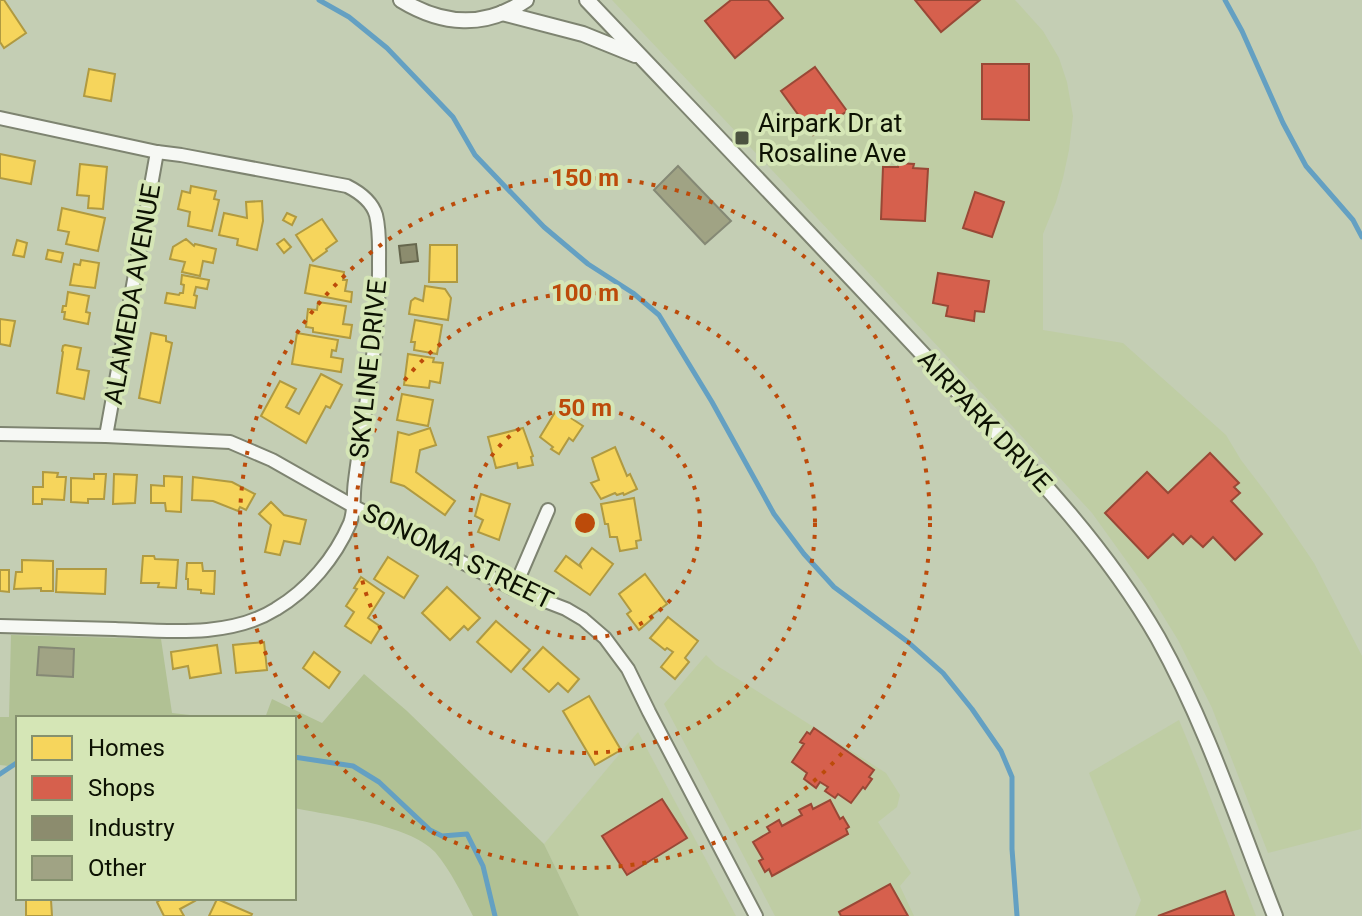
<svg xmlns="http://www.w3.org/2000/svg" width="1362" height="916" font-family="Roboto,sans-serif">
<rect width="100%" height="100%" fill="#c4ceb4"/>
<!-- built -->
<g fill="#bfcda4">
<path d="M612 0H1015L1043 31 1059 58 1067 82 1073 116 1069 150 1063 178 1056 202 1043 234V330L1123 343 1226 435 1241 460 1270 498 1314 563 1362 656 1361 829 1268 853 1212 708 1178 640 1146 588 1092 513 991 403Z"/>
<path d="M706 655 716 665 886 773 900 795 897 807 878 822 911 873 900 886 914 916H775L664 704Z"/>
<path d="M1179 720 1200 771 1256 916H1135L1141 900 1089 773Z"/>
<path d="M638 732 736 916H579L544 844Z"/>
</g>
<!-- green -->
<g fill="#b1c194">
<path d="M11 635 161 639 172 713 217 718H18V767L0 765V717H9Z"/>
<path d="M364 674 407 711 544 844 579 916H473C462 894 451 871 435 852 409 824 332 816 294 808V718H265L272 699 322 723Z"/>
</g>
<!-- homes -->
<g fill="#f6d55c" stroke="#b09a41" stroke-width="2">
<path d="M0 0H4L26 33 4 48 0 42Z"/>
<path d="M89 69 115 74 111 101 84 96Z"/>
<path d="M0 154 35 161 31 184 0 178Z"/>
<path d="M80 164 107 167 103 209 88 208 89 196 77 195Z"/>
<path d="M191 186 216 191 214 199 219 200 212 231 188 226 190 212 178 209 182 191 190 193Z"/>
<path d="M262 201 263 221 257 250 237 245 238 239 219 235 224 213 247 218 246 202Z"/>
<path d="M62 208 105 218 98 251 66 244 69 232 58 230Z"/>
<path d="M287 213 296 217 292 225 283 220Z"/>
<path d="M322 219 337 241 326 249 327 251 313 261 296 235Z"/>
<path d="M186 239 194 246 195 244 216 249 213 263 203 261 200 276 182 272 185 262 170 259 173 247Z"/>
<path d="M284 239 291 247 284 253 277 244Z"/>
<path d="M17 240 27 243 24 257 13 255Z"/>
<path d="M430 245H457V282H429Z"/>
<path d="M48 250 63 253 61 262 46 259Z"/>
<path d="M81 260 99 263 95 288 70 285 74 264 80 265Z"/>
<path d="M310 265 344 272 343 280H347L345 291 352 292 351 302 305 293Z"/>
<path d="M182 275 209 280 207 289 196 287 194 295 197 296 195 308 165 303 167 293 179 295 180 293H183L184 285 181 284Z"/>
<path d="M425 286 445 289 451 298 448 320 409 314 411 301 415 298 423 301Z"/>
<path d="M68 292 89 296 86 312 90 313 88 324 64 319 65 312H62L63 306H66Z"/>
<path d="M318 302 346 306 343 324 352 325 350 338 313 332V328L306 327 308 309 317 310Z"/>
<path d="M0 319 15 321 10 346 0 344Z"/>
<path d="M415 320 442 325 437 354 414 350 415 342H411Z"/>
<path d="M151 333 166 336V341L172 343 160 403 139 398Z"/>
<path d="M297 333 338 340 336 351 332 350 331 357 343 359 341 372 292 364Z"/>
<path d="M65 345 81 348 77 369 89 371 84 399 57 393 63 352 62 351 63 346Z"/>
<path d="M408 354 434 358 433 362 443 363 440 383 430 381 429 388 404 385Z"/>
<path d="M321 374 342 385 330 408 326 406 306 443 261 416 280 381 296 389 286 407 299 414Z"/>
<path d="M402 394 433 400 428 426 397 420Z"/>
<path d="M557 409 583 426 573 441 569 438 559 454 551 449 553 447 540 437Z"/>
<path d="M430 428 436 445 420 450 416 472 455 501 445 515 404 486 391 482 398 432 409 435Z"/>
<path d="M523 428 533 456 531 457 533 465 518 468 517 463 496 468 488 437Z"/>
<path d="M615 447 627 476 630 474 637 489 624 495 623 493 617 495 615 493 601 499 591 483 599 480 592 458Z"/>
<path d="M43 472 58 473 57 477H66L64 500 42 499V504H33V487H43Z"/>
<path d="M94 474H106L104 499H88V503L71 502V478L94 479Z"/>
<path d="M114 474 137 475 135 503 113 504Z"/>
<path d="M164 476 182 477 181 512 166 511 165 503H151V485L164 486Z"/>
<path d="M193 477 232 482 255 494 246 510 240 507 238 511 213 501 192 500Z"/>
<path d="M481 494 510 504 499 540 478 532 483 520 475 516Z"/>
<path d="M634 498 641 540 636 541 637 548 620 551 617 537H610L608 524H605L601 504Z"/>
<path d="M271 502 284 515 306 520 300 544 284 541 280 555 265 552 271 525 259 514Z"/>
<path d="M592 548 613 564 590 595 555 571 566 556 581 567 580 564Z"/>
<path d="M143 556H154L155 559 178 560 176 588 158 587 159 583H141Z"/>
<path d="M388 557 418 576 404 598 374 579Z"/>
<path d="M22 560 53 561V591H41V588L14 589 16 572H22Z"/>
<path d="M187 563H202L203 571H215L214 594 201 593V590L188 589V579H186Z"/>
<path d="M57 569H106L105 594 56 592Z"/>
<path d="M0 570H9V592L0 591Z"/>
<path d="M645 574 667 604 651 616 653 618 639 630 627 614 631 611 619 594Z"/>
<path d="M361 577 384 593 368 618 381 627 371 643 345 626 354 612 346 606 357 589 354 588Z"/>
<path d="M447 587 480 618 468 630 464 626 450 640 422 613Z"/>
<path d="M668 617 698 641 685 658 689 662 675 679 661 667 673 652 667 648 665 650 650 638Z"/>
<path d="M496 621 530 650 511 672 477 642Z"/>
<path d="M264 642 267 670 236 673 233 645Z"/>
<path d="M217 645 221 673 190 678 188 666 173 669 171 652Z"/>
<path d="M543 647 579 679 568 692 558 683 549 692 523 669Z"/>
<path d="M314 652 340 672 329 688 303 668Z"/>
<path d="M589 696 621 750 595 765 563 711Z"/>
<path d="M163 898H193L195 901 180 909 184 916H164L157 902Z"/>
<path d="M217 899 252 914 251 916H209Z"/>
<path d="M26 900H51L52 916H26Z"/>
</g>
<!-- shops -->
<g fill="#d6604d" stroke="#994836" stroke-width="2">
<path d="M731 0H768L783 18 735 58 705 21Z"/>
<path d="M915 0H980L941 32Z"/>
<path d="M982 64H1029V120L982 119Z"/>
<path d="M815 67 847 111 813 135 781 91Z"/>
<path d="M898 163 914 164 913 168 928 169 925 221 881 219 883 167H898Z"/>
<path d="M975 192 1004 202 992 237 963 228Z"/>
<path d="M938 273 989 281 984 312 975 311 974 321 946 316 948 306 933 303Z"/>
<path d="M1210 453 1239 483 1234 487 1240 493 1231 501 1262 534 1235 560 1213 537 1203 547 1191 536 1183 544 1173 534 1148 558 1105 513 1147 472 1168 493Z"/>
<path d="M814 728 874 770 869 777 872 779 865 789 863 787 851 803 838 794 835 798 825 791 828 787 820 782 816 788 804 779 807 773 792 762 804 744 800 742 807 732 810 734Z"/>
<path d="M662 799 687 838 627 875 602 836Z"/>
<path d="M830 800 840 819 843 817 849 827 846 829 848 834 772 876 769 869 765 872 759 861 763 859 753 842 770 832 767 827 779 820 782 826 802 815 799 810 811 804 813 809Z"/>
<path d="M890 884 908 916H841L839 912Z"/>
<path d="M1225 891 1234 916H1158Z"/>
</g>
<!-- industry -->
<path fill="#8c8c6e" stroke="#66674e" stroke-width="2" d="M416 244 418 261 401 263 399 246Z"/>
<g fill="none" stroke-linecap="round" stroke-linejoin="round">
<!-- stream -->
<g stroke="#64a0c2" stroke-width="5">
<path d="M319 0 349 17 387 48 453 117 475 155 544 227 588 264 633 293 659 315 712 402 774 514 804 554 834 587 908 642 943 673 972 709 1001 751 1012 777V849L1017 916"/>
<path d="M1225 0 1242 31 1283 123 1306 166 1353 220 1362 237"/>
<path d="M294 757 353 766 379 782 430 830 442 836 467 834 483 866 495 916"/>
<path d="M0 774 18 762"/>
</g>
</g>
<!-- building -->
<g fill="#a0a384" stroke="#858975" stroke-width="2">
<path d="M678 166 731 221 705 244 654 190Z"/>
<path d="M39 647 74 649 73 677 37 675Z"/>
</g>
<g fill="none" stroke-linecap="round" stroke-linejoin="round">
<defs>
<g id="minor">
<path d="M0 118 157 152 181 155 347 186C359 192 372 202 376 215 380 231 379 248 379 264 380 338 364 408 355 481 353 494 355 510 350 523 335 558 308 590 276 609 230 638 167 631 115 629 77 628 38 627 0 626"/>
<path d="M0 434 106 436 230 442 272 460 353 506 514 589 566 609 583 619 605 638 628 669 649 712 756 916"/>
<path d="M106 436 157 152"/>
<path d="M514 589 548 510"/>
</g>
<g id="tertiary">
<path d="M401 0C442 25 485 29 526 0"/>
<path d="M587 0C702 121 818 242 932 364 1013 451 1098 534 1158 638 1207 726 1238 822 1275 916"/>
<path d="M502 13 583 34 635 55"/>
</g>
</defs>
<!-- minor casing -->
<use href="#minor" stroke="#7e8471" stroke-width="16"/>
<!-- tertiary casing -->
<use href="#tertiary" stroke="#7e8471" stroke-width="18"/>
<!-- minor -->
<use href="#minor" stroke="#f6f8f4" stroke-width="12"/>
<!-- tertiary -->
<use href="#tertiary" stroke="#f6f8f4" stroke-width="14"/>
</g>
<!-- distance rings -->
<g fill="none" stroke="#bc4b0a" stroke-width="4" stroke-dasharray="4 8">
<circle cx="585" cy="523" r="115"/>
<circle cx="585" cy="523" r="230"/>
<circle cx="585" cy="523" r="345"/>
</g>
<!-- markers -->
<rect fill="#4c5340" stroke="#d5e6b6" stroke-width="3" x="734" y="130" width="16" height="16" rx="4"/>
<g text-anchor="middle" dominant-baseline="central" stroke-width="8" stroke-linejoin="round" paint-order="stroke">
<!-- poi labels -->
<g font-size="26" fill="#0c1102" stroke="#d5e6b6" text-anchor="start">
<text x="758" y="123">Airpark Dr at<tspan x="758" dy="30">Rosaline Ave</tspan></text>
</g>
<!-- street labels -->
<g font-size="26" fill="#0c1102" stroke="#d5e6b6">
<text transform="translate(132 294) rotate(-80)">ALAMEDA AVENUE</text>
<text transform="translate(368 369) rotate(-84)">SKYLINE DRIVE</text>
<text transform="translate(985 421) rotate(47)">AIRPARK DRIVE</text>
<text transform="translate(458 556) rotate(26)">SONOMA STREET</text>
</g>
</g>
<circle cx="585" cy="523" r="12" fill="#bc4b0a" stroke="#d5e6b6" stroke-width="4"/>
<g font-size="24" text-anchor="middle" font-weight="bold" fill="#bc4b0a" stroke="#d5e6b6" stroke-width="8" stroke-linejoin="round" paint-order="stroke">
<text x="585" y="186">150 m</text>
<text x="585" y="301">100 m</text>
<text x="585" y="416">50 m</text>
</g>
<!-- legend -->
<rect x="16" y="716" width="280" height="184" fill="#d5e6b6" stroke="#85916e" stroke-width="2"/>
<rect x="32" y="736" width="40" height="24" fill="#f6d55c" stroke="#85916e" stroke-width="2"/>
<text x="88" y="756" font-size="24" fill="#0c1102">Homes</text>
<rect x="32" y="776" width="40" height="24" fill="#d6604d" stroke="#85916e" stroke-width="2"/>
<text x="88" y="796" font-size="24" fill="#0c1102">Shops</text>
<rect x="32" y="816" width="40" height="24" fill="#8c8c6e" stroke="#85916e" stroke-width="2"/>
<text x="88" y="836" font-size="24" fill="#0c1102">Industry</text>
<rect x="32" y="856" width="40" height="24" fill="#a0a384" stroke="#85916e" stroke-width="2"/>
<text x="88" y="876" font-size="24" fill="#0c1102">Other</text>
</svg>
